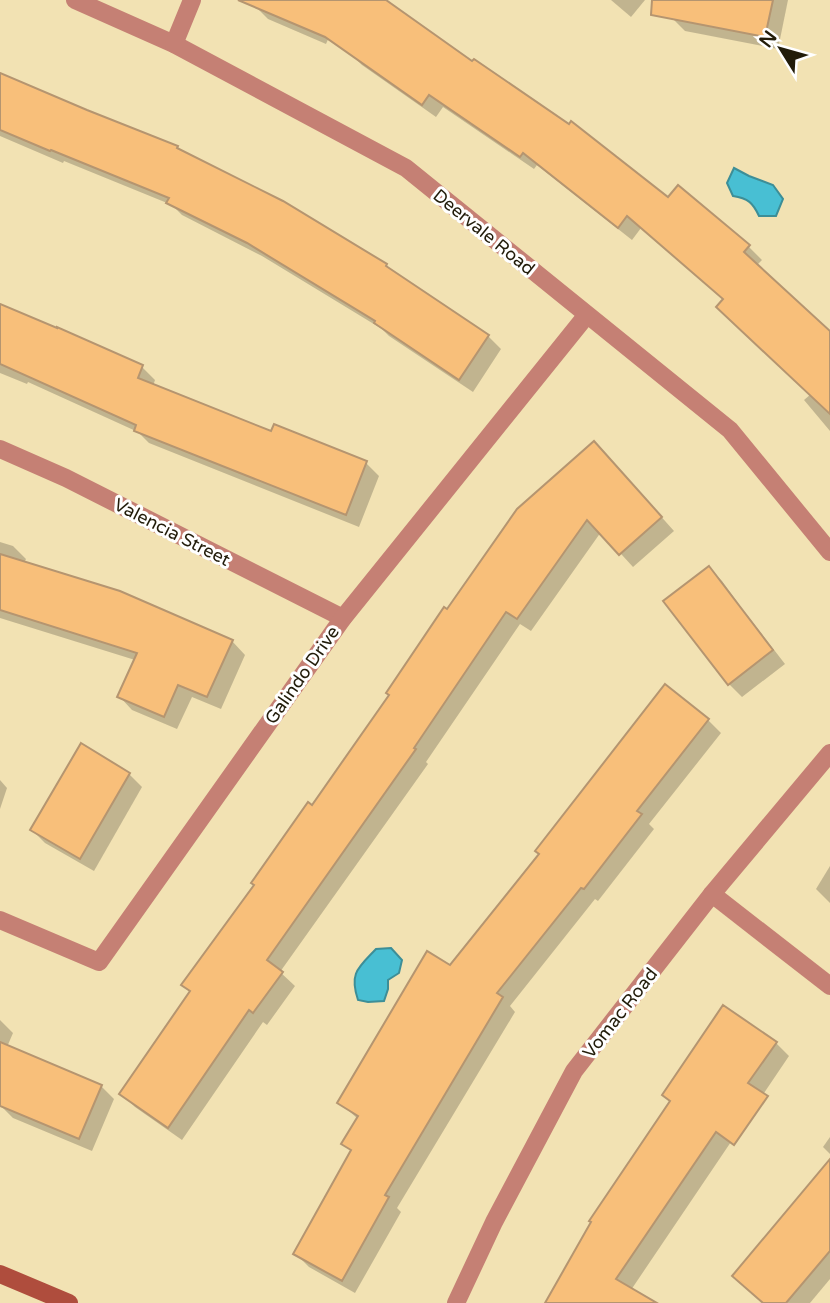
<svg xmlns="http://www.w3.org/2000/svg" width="830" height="1303" font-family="'Varela Round',sans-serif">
<rect width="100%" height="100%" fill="#f2e2b3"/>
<!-- water -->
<g fill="#48bfd3" stroke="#3d8e97" stroke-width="2">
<path d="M734 168 749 176 773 185 783 199 776 216H759C753 203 748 198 733 196L727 183Z"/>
<path d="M391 948 402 960 399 973 388 980V989L384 1001 368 1002 358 1000C349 973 358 968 376 949Z"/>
</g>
<!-- shadow -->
<g fill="#0003">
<path d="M258 0H345L326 44 268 19 255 6Z"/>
<path d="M611 0H645L631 17Z"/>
<path d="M675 0H788L778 49 685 31 672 18Z"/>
<path d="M349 52 668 199 749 247 762 260 757 265 830 334V431L804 400 811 394 725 300 641 228 632 240 537 165 534 169 443 107 436 117 362 65Z"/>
<path d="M0 75 386 265 394 274 488 336 501 349 473 392 389 336 382 329 262 256 182 215 172 205 64 161 63 163 0 136Z"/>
<path d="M0 306 142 367 155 380 153 386 272 434 366 463 379 476 359 527 149 443 138 432 28 382 27 384 0 373Z"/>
<path d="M607 456 674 531 633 567 601 532 531 631 520 624 426 762 428 764 280 972 295 986 267 1025 263 1022 182 1140 135 1107 122 1094 312 807 448 612Z"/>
<path d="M0 542 13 546 26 559 24 563 232 641 245 655 221 709 192 697 177 729 132 710 119 696 135 660 0 618Z"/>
<path d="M709 568 722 581 738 603 737 604 747 615 785 664 742 697 729 684 666 601Z"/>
<path d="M708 720 721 733 649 824 654 829 598 901 595 899 510 1006 515 1012 397 1208 401 1212 355 1293 309 1267 295 1253 352 1152 343 1144 358 1119 339 1102 451 967Z"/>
<path d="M129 774 142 787 94 871 45 843 32 830Z"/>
<path d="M0 780 7 788 0 809Z"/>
<path d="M830 866V903L816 889Z"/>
<path d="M0 1020 13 1033 7 1047 101 1086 114 1099 92 1151 13 1118 0 1105Z"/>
<path d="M776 1043 789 1056 631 1290 654 1303H547Z"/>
<path d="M830 1137V1154L823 1147Z"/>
<path d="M830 1223V1279L810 1303H763L734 1276Z"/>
</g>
<!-- building -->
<g fill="#f8bf7a" stroke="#b59570" stroke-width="2">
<path d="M238 0H386L472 61 474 59 569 124 571 121 668 197 678 185 750 245 744 252 830 331V414L716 307 723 299 627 216 618 228 523 153 520 157 429 95 422 105 325 37Z"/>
<path d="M652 0H773L765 37 651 15Z"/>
<path d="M0 73 87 110 178 146 177 148 283 201 387 264 386 266 489 335 459 380 374 323 375 321 247 243 166 203 169 198 51 150 50 151 0 130Z"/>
<path d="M0 304 57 328V327L143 365 138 378 271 431 274 424 367 461 346 515 134 431 136 425 0 364Z"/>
<path d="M594 441 662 517 619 555 587 520 517 619 506 612 414 748 416 749 267 960 283 972 253 1013 249 1010 168 1128 119 1094 190 991 181 985 254 885 251 883 308 802 312 805 389 695 386 693 444 607 447 609 517 509Z"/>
<path d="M0 554 120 591 233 640 207 697 178 685 164 717 117 697 137 653 0 610Z"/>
<path d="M709 566 773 650 728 685 663 601Z"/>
<path d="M665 684 709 719 637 811 642 814 584 889 581 888 497 993 503 997 385 1195 389 1197 342 1281 293 1254 351 1150 341 1144 358 1116 337 1103 427 951 450 965 539 854 535 851Z"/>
<path d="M81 743 130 773 80 859 30 830Z"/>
<path d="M723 1005 777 1042 748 1083 768 1096 734 1145 716 1132 616 1279 657 1303H545L591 1222 589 1221 670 1101 662 1095Z"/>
<path d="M0 1042 102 1085 79 1139 0 1106Z"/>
<path d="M830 1159V1251L786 1303H763L732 1276Z"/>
</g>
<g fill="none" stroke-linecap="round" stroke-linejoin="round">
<!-- minor -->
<g stroke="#c58074" stroke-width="18">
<path d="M75 0 174 44 406 168 730 430 830 552"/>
<path d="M174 44 192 0"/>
<path d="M0 449 66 478 343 618"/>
<path d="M712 894 830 986"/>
<path d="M0 920 99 962 343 618 586 316"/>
<path d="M456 1303 494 1222 574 1071 712 894 830 753"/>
</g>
<!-- secondary -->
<path stroke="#af4d3d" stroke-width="18" d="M0 1274 69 1303"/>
</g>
<g text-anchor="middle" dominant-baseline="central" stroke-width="6" stroke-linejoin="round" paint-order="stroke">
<!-- street labels -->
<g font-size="18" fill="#221c0a" stroke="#fff">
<text transform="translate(484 232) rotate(39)">Deervale Road</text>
<text transform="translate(172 532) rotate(27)">Valencia Street</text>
<text transform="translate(302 675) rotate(-55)">Galindo Drive</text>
<text transform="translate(620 1013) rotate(-52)">Vomac Road</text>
</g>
</g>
<!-- north arrow -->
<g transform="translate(781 49) rotate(307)" stroke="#ffffff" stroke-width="5" paint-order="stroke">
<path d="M0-5L12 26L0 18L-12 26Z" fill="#221c0a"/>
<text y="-10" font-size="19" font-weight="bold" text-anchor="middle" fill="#221c0a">N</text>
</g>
</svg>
